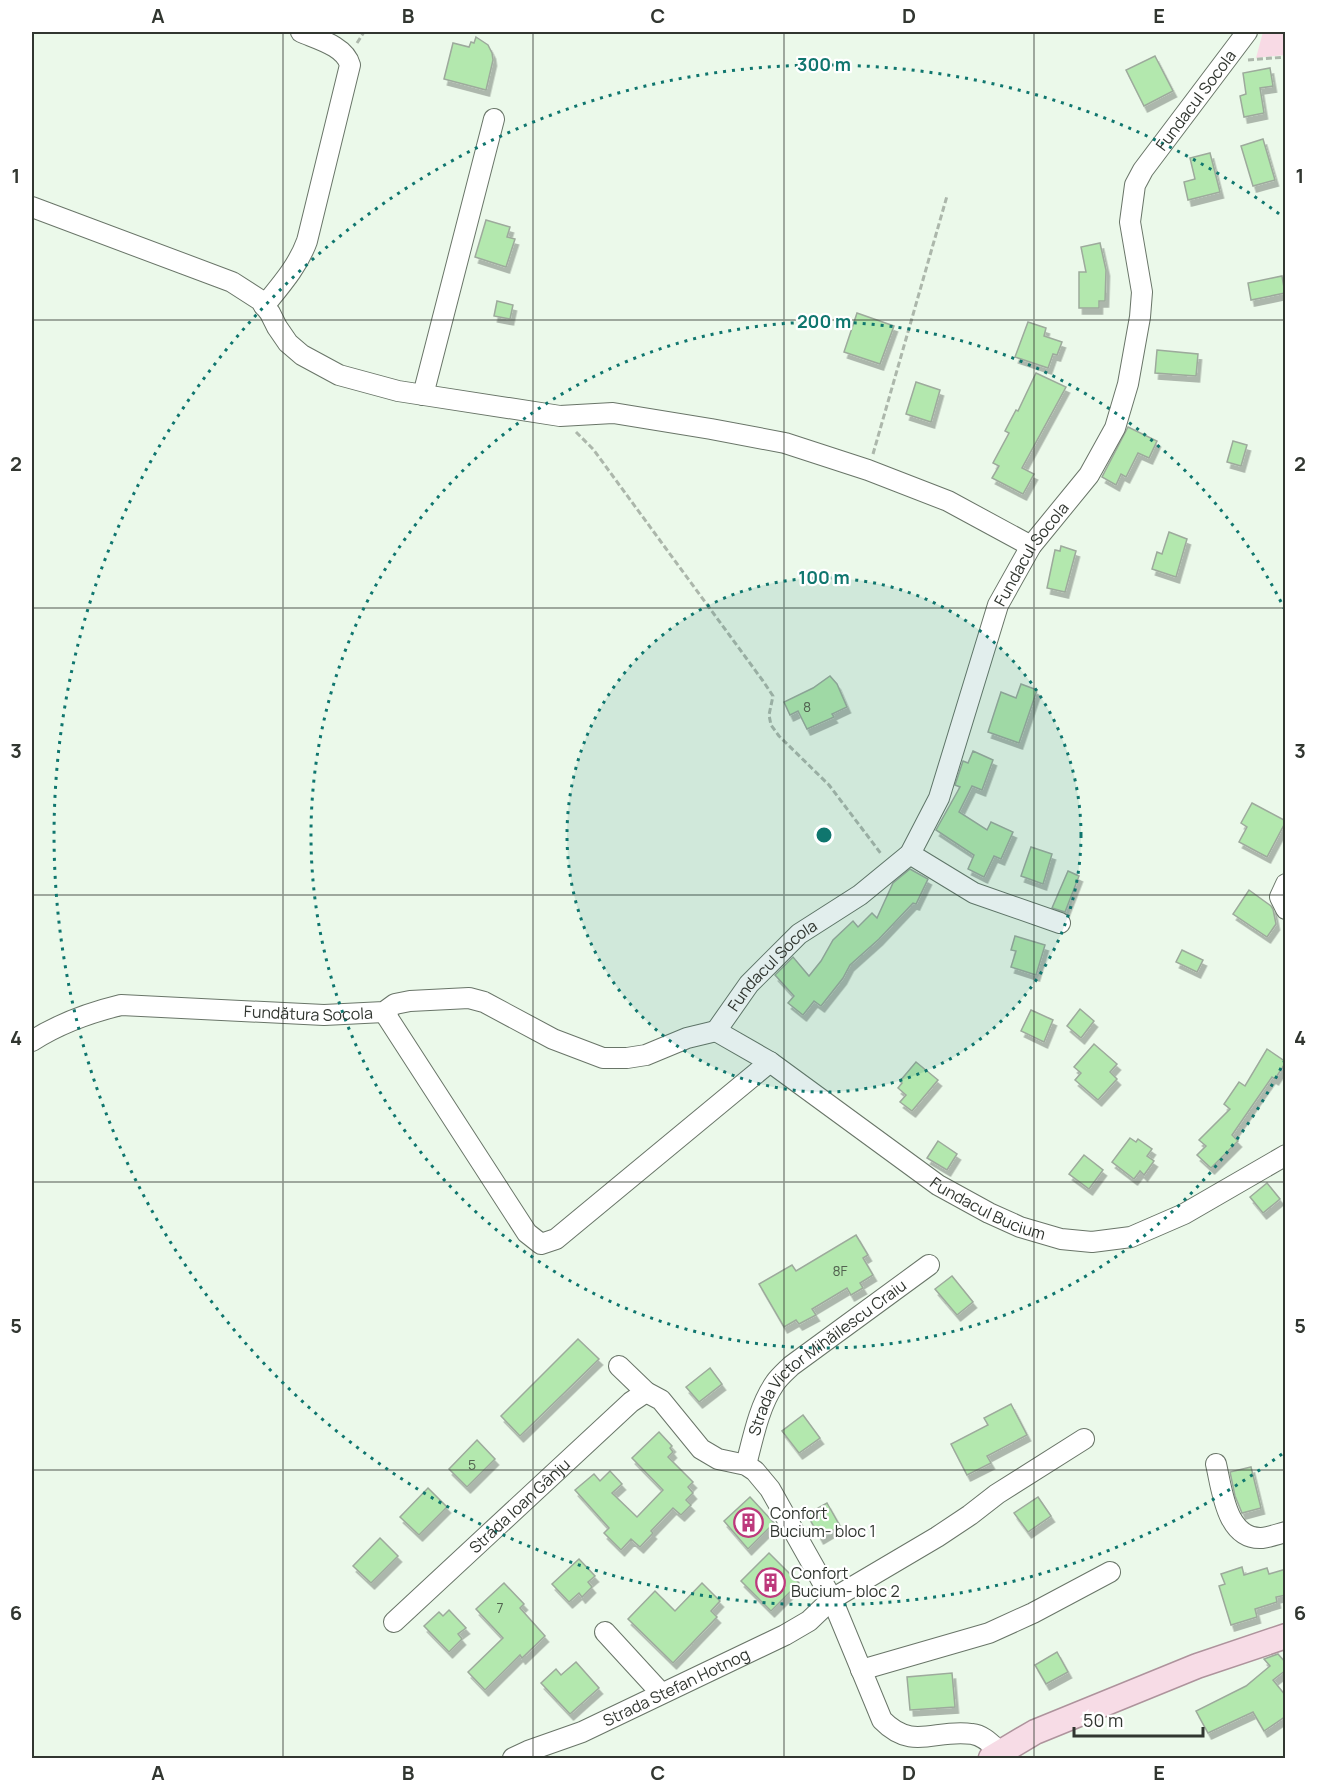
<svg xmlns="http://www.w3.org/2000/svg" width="1317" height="1790" font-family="Manrope,sans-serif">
<defs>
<filter id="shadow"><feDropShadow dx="3.5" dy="6" stdDeviation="0" flood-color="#0004"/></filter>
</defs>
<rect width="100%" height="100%" fill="#ebf9ea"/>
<!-- green -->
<path fill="#f8dae5" d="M1263 32H1285V55L1256 58Z"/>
<!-- building -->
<g fill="#b3e8ae" stroke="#9daa9c" stroke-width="1.5" filter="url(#shadow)">
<path d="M476 37 488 45 492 53 493 60 486 90 444 79 453 43 469 47 471 42 474 43Z"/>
<path d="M1155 56 1173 91 1144 106 1126 70Z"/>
<path d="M1270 68 1273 86 1260 88 1264 113 1244 117 1240 96 1246 94 1243 73Z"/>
<path d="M1263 139 1275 180 1253 186 1241 146Z"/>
<path d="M1210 153 1220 192 1188 200 1184 182 1195 179 1190 158Z"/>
<path d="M486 220 510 227 507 237 515 239 506 267 475 257Z"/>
<path d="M1100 243 1106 270 1105 301H1099V308H1079V272H1086L1081 247Z"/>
<path d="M1282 276 1285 293 1251 300 1248 283Z"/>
<path d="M497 301 513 305 510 319 494 316Z"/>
<path d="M857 313 894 326 880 364 844 352Z"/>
<path d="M1028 322 1046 328 1044 336 1062 342 1057 355 1053 354 1048 368 1015 357Z"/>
<path d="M1157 350 1198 354 1196 376 1155 373Z"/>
<path d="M1036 373 1066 387 1022 468 1034 474 1023 494 992 478 999 466 993 463 1009 433 1005 431 1016 410 1018 411Z"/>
<path d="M916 382 940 390 931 422 906 414Z"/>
<path d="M1128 427 1157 441 1149 458 1138 453 1126 477 1121 474 1116 485 1102 477Z"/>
<path d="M1233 441 1247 445 1241 466 1227 462Z"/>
<path d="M1169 532 1187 539 1176 577 1152 569 1157 552 1162 554Z"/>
<path d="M1061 546 1076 551 1065 592 1047 588 1055 550 1060 551Z"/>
<path d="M830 676 837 684 847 707 832 714 834 717 807 729 798 711 790 715 784 702 813 688Z"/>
<path d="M1021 684 1037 690 1019 743 988 732 1001 692 1016 698Z"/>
<path d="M973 751 993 760 982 790 972 786 959 812 987 830 991 822 1013 832 1001 859 994 856 984 877 968 869 974 855 936 830 960 787 955 785 963 761 968 763Z"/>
<path d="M1252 803 1286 821 1267 857 1239 842 1247 827 1241 823Z"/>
<path d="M1031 847 1052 854 1043 884 1021 876Z"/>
<path d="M910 869 928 879 916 904 913 903 879 939 850 965 843 978 821 1006 814 1001 803 1015 788 1003 794 996 775 975 793 957 809 976 821 961 833 940 853 921 858 927 872 913 877 918 893 883Z"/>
<path d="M1068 871 1079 876 1065 912 1052 908Z"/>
<path d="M1249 890 1271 906 1273 909 1276 924 1267 937 1233 914Z"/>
<path d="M1015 936 1045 945 1036 975 1011 967 1016 951 1011 950Z"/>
<path d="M1182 950 1203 960 1197 972 1176 962Z"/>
<path d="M1080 1009 1094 1021 1081 1038 1067 1026Z"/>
<path d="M1031 1010 1053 1020 1044 1042 1021 1031Z"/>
<path d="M1094 1044 1117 1064 1110 1072 1117 1079 1098 1100 1075 1080 1081 1073 1074 1067Z"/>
<path d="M1267 1049 1286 1062 1275 1079 1272 1077 1232 1135 1238 1141 1211 1168 1197 1155 1206 1146 1199 1140 1230 1109 1224 1104 1239 1082 1245 1086Z"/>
<path d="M916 1062 938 1080 912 1111 900 1102 906 1095 898 1088 902 1083 900 1081Z"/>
<path d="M1130 1138 1136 1142 1138 1139 1152 1149 1147 1156 1154 1161 1144 1175 1140 1171 1134 1179 1112 1162Z"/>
<path d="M938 1141 957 1154 947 1170 927 1158Z"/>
<path d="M1084 1155 1103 1170 1089 1189 1069 1174Z"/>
<path d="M1267 1183 1280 1199 1263 1213 1250 1197Z"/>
<path d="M856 1235 868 1255 863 1258 873 1275 860 1283 863 1288 851 1295 847 1288 812 1309 816 1315 799 1324 796 1320 784 1327 759 1284 792 1265 796 1271Z"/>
<path d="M952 1276 973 1302 957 1315 935 1289Z"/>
<path d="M578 1339 599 1359 520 1436 501 1416Z"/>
<path d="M710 1368 722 1384 699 1402 686 1387Z"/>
<path d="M1011 1404 1027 1435 987 1456 991 1463 967 1475 951 1444 988 1425 984 1418Z"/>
<path d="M803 1415 820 1438 799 1453 782 1431Z"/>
<path d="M659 1432 672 1446 670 1448 673 1452 668 1457 693 1482 688 1487 693 1493 686 1500 691 1505 681 1515 673 1508 651 1531 653 1533 640 1547 631 1539 621 1550 604 1533 609 1528 575 1490 594 1474 600 1481 610 1471 622 1484 612 1493 637 1517 663 1490 632 1458Z"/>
<path d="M477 1440 495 1459 467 1487 449 1469Z"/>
<path d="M1251 1467 1261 1508 1242 1513 1235 1496 1230 1472Z"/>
<path d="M428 1488 447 1507 419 1535 400 1517Z"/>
<path d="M750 1497 774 1523 748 1549 724 1521Z"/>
<path d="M1038 1497 1051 1516 1028 1532 1014 1513Z"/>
<path d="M827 1503 840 1526 820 1538 807 1514Z"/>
<path d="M380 1538 398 1556 371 1583 353 1566Z"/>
<path d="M769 1553 799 1583 771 1611 741 1581Z"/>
<path d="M579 1559 595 1576 588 1582 592 1587 582 1597 579 1593 569 1602 552 1584Z"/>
<path d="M1242 1567 1244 1575 1267 1568 1269 1574 1286 1569V1595L1276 1597 1277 1602 1255 1609 1257 1617 1231 1625 1219 1586 1225 1584 1221 1574Z"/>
<path d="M504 1583 524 1604 520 1608 545 1636 522 1658 520 1655 485 1690 468 1672 503 1638 476 1609Z"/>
<path d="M702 1583 720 1601 711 1611 717 1617 673 1663 628 1619 655 1591 675 1611Z"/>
<path d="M449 1610 466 1628 458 1634 462 1639 449 1652 424 1626 439 1612 443 1616Z"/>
<path d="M1057 1652 1068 1672 1046 1684 1035 1665Z"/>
<path d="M1278 1654 1286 1663V1670L1273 1680 1286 1696V1716L1264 1731 1253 1712 1208 1733 1196 1711 1246 1686 1270 1666 1264 1659Z"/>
<path d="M576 1662 599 1688 570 1714 541 1683 556 1669 561 1675Z"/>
<path d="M952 1673 955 1707 910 1710 907 1677Z"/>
</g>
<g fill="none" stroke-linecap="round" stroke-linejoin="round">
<defs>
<g id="minor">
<path d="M32 207 232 282 260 300 270 313 277 327 288 343 302 355 339 375 398 391 560 416 613 413 711 429 785 443 868 470 948 501 1031 546"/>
<path d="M264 306C281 285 298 266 307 241L350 65C345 46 317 39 301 32"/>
<path d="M423 395 494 119"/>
<path d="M910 854 974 893 1060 923"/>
<path d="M1286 884 1280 897 1286 909"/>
<path d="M384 1012 527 1233 541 1244 556 1239 770 1062"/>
<path id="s1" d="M716 1031 749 984 799 934 860 895 910 854 939 798 998 605 1031 546 1089 475 1115 428 1128 384 1140 317 1142 292 1130 222 1135 185 1143 170 1247 32"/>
<path id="s2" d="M716 1031 770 1062 938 1185 989 1213 1020 1227 1061 1239 1092 1242 1131 1237 1184 1214 1286 1155"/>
<path id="s3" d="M32 1041C60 1023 88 1013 121 1005L324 1015 384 1012 395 1004 410 1001 469 998 484 1002 553 1039 603 1058H627L646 1055 687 1038 716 1031"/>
<path d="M619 1366 646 1392 661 1400 701 1449 718 1459 746 1465 755 1471 770 1489 832 1599 882 1720C913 1752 936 1728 972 1734 983 1735 991 1744 1000 1752"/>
<path d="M1216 1464C1222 1489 1226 1540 1262 1538 1270 1537 1278 1534 1286 1532"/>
<path id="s4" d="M746 1465C753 1438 759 1406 775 1383 779 1377 786 1371 791 1366L929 1265"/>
<path id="s5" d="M394 1622 631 1402 646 1392"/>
<path d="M605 1632 661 1693"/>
<path d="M861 1670 989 1633 1033 1613 1110 1572"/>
<path id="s6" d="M513 1758 528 1751 582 1732 785 1635 809 1621 832 1599 937 1537 970 1515 997 1494 1084 1439"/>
</g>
<path id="major" d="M991 1758 1035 1732 1197 1666 1286 1636"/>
</defs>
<!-- minor casing -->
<use href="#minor" stroke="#697568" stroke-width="22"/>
<!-- major casing -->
<use href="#major" stroke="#ae939c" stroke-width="27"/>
<!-- path -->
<g stroke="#acb7ab" stroke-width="3" stroke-dasharray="6 3" stroke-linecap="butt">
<path d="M357 43 364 32"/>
<path d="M1248 60 1286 57"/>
<path d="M576 432 593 449 763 681 773 696 769 715 771 725 779 736 829 785 882 855"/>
<path d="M873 454 947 196"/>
</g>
<!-- minor -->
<use href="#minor" stroke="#fff" stroke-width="20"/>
<!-- major -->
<use href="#major" stroke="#f7dce6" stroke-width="24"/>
</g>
<!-- grid -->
<path fill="none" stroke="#313630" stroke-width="1.5" stroke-opacity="0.55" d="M283 32V1758M533 32V1758M784 32V1758M1034 32V1758M32 320H1286M32 608H1286M32 895H1286M32 1182H1286M32 1470H1286"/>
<!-- distance rings -->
<circle cx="824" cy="835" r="257" fill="#0f766e" fill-opacity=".12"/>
<g fill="none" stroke="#0f766e" stroke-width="3" stroke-dasharray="3 6">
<circle cx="824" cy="835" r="257"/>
<path d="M1285 1060A513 513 0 1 1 1285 610"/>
<path d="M1282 1454A770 770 0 1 1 1282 216"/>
</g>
<!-- icons -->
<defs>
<symbol id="building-ring" viewBox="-11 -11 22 22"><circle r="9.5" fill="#fff" stroke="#bd397c" stroke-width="1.5"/><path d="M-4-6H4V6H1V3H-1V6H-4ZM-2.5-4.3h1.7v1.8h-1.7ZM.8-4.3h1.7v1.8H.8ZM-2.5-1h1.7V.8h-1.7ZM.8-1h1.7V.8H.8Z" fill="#bd397c"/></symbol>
</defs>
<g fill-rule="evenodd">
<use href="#building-ring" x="732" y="1506" width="33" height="33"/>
<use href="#building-ring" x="754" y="1566" width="33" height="33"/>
</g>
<g text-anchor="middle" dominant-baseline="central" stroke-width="4.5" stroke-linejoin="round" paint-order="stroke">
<!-- number labels -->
<g font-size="14" fill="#526250">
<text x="807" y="706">8</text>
<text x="840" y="1270">8F</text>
<text x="472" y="1464">5</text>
<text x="500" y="1607">7</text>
</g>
<!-- street labels -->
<g font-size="16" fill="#313630" stroke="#fff">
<text stroke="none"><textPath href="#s1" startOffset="1095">Fundacul Socola</textPath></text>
<text stroke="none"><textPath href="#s1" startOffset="591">Fundacul Socola</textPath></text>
<text stroke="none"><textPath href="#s1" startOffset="87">Fundacul Socola</textPath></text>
<text stroke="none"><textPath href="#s3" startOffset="284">Fundătura Socola</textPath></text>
<text stroke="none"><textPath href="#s2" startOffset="326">Fundacul Bucium</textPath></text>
<text stroke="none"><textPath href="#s4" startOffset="141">Strada Victor Mihăilescu Craiu</textPath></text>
<text stroke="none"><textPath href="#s5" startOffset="171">Strada Ioan Gânju</textPath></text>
<text stroke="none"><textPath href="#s6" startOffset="178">Strada Stefan Hotnog</textPath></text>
</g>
<!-- poi labels -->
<g font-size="16" fill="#313630" stroke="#fff" text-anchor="start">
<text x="770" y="1513">Confort<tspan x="770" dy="18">Bucium- bloc 1</tspan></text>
<text x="791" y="1573">Confort<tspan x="791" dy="18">Bucium- bloc 2</tspan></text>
</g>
</g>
<circle cx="824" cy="835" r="9" fill="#0f766e" stroke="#fff" stroke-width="3"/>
<g font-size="18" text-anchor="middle" font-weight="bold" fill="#0f766e" stroke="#fff" stroke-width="4.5" stroke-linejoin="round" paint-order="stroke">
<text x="824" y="71">300 m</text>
<text x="824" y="328">200 m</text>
<text x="824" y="584">100 m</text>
</g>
<!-- border -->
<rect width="1317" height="1790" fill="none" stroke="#ffffff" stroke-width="66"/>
<!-- scale -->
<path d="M1074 1727v9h129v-9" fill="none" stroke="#313630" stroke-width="3"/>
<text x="1083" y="1727" font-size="18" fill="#313630" stroke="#ffffff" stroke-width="4.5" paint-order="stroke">50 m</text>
<rect x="33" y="33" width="1251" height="1724" fill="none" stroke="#313630" stroke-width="2"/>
<g font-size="20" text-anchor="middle" font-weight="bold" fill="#313630">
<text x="158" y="23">A</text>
<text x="408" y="23">B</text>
<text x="658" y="23">C</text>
<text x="909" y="23">D</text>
<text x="1159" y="23">E</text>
<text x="16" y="183">1</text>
<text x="1300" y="183">1</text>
<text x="16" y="471">2</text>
<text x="1300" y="471">2</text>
<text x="16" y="758">3</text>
<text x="1300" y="758">3</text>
<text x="16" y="1045">4</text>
<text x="1300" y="1045">4</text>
<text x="16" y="1333">5</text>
<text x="1300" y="1333">5</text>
<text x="16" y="1620">6</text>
<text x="1300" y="1620">6</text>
<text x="158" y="1780">A</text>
<text x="408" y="1780">B</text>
<text x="658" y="1780">C</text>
<text x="909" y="1780">D</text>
<text x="1159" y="1780">E</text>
</g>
</svg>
